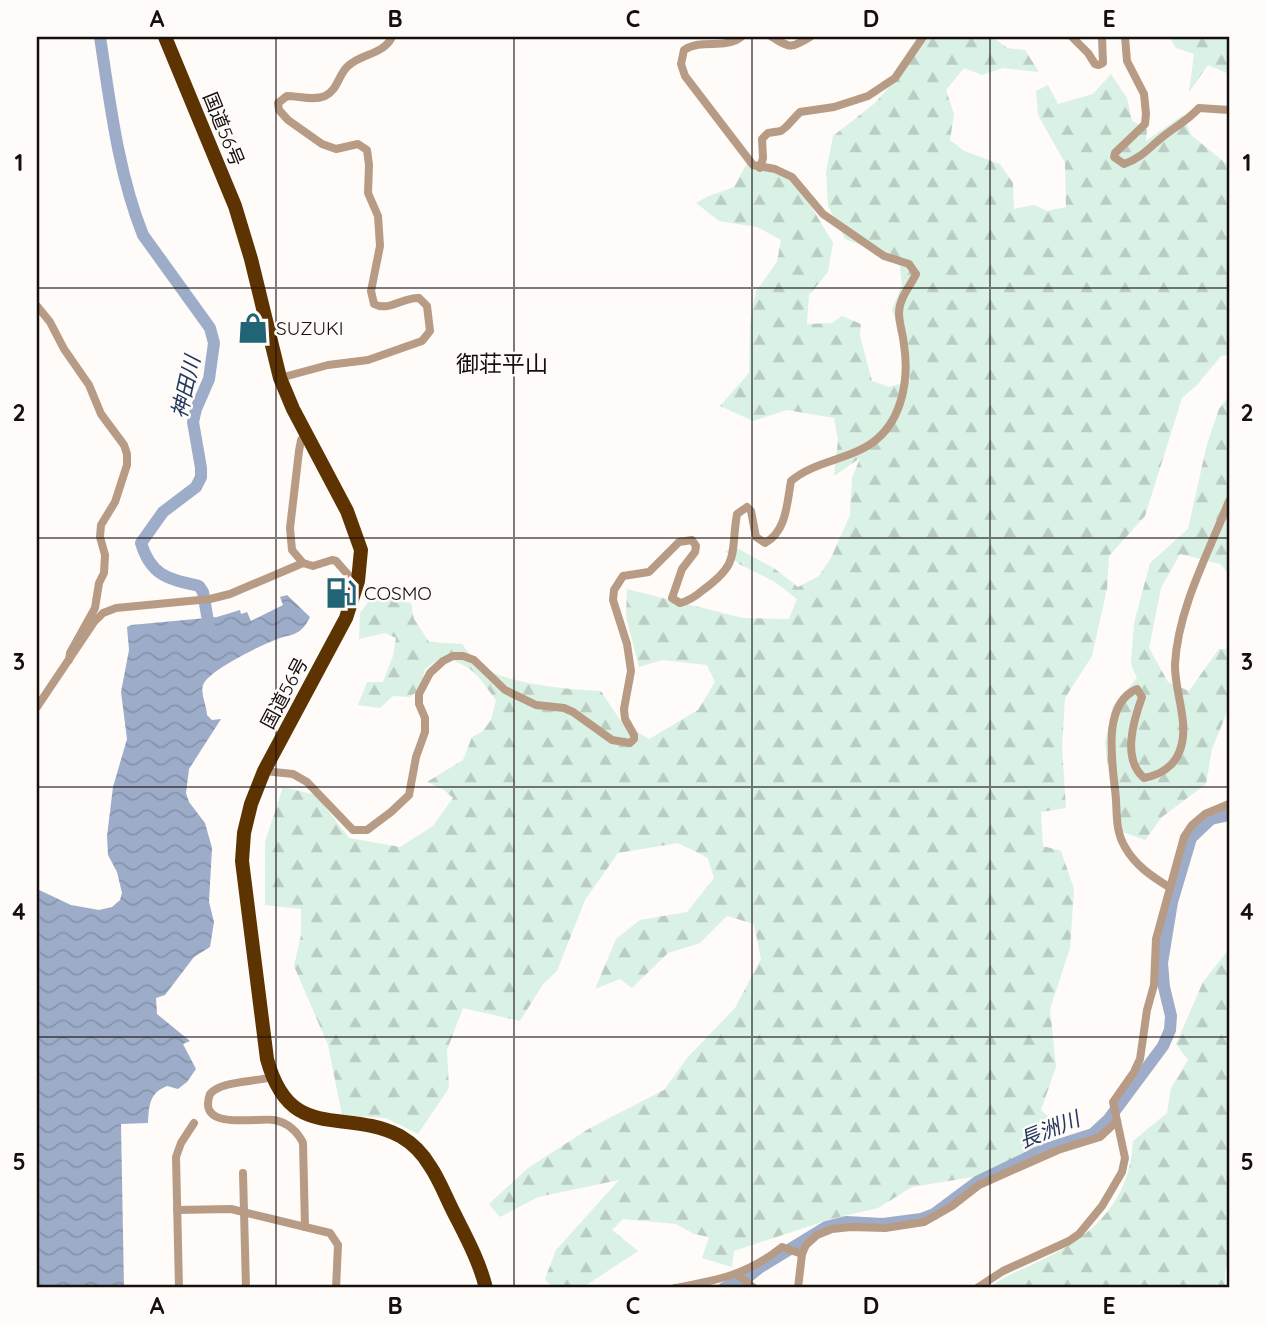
<svg xmlns="http://www.w3.org/2000/svg" width="1266" height="1325" font-family="Quicksand,'Noto Sans JP',sans-serif">
<defs>
<pattern id="forest-firs" width="22" height="20" patternUnits="userSpaceOnUse" patternTransform="scale(1.75)"><rect width="22" height="20" fill="#daf1e5"/><path d="M5 1l3.5 6h-7zM16 11l3.5 6h-7z" fill="#bacdc3"/></pattern>
<pattern id="water-waves" width="16" height="10" patternUnits="userSpaceOnUse" patternTransform="scale(1.75)"><rect width="16" height="10" fill="#9dadc9"/><path d="M0 5q4-4 8 0t8 0" fill="none" stroke="#8694ab"/></pattern>
</defs>
<rect width="100%" height="100%" fill="#fefbf9"/>
<!-- forest -->
<g fill="url(#forest-firs)">
<path d="M928 37H993L1007 48 1025 50 1039 72 1003 68 982 75 964 68 946 90 954 114 950 140 964 151 1000 164 1013 183 1014 209 1034 205 1047 211 1066 207 1065 163 1038 115 1036 91 1048 85 1058 104 1093 94 1111 74 1127 98 1132 121 1147 129 1146 141 1183 115 1191 135 1229 166V355L1221 356 1197 385 1182 398 1145 516 1109 556 1107 589 1092 656 1065 698 1062 747 1066 808 1041 812 1043 846 1061 851 1074 889 1070 948 1050 1009 1056 1067 1041 1110 1064 1131 1028 1152 973 1177 912 1187 878 1208 831 1219 734 1251 732 1267 702 1258 709 1237 694 1234 676 1224 623 1219 612 1230 638 1251 582 1288H553L545 1279 556 1250 619 1180 538 1197 500 1217 489 1204 528 1168 590 1128 664 1090 688 1057 735 1008 761 959 754 924 727 916 700 943 668 953 632 988 620 979 595 989 616 939 640 920 687 912 714 878 708 858 678 843 618 853 585 900 557 971 543 984 520 1021 463 1008 447 1050 449 1088 418 1134 386 1118 342 1115 328 1045 294 966 301 935V909L265 905V842L283 787 316 795 349 838 400 847 433 826 453 798 444 790 427 782 463 760 472 737 482 732 491 720 496 700C477 675 472 663 440 658L425 669 420 690 409 697 393 696 380 708 358 705 367 682H383L393 656 396 638 385 633 359 639 360 613 372 597 411 603 414 619 429 642 462 644C468 651 473 659 480 665 503 684 571 690 601 691L622 723 649 739 698 710 715 682 707 665 662 660 639 667 626 617 627 589 743 618 789 619 797 599 775 582 739 564 725 551 739 549 775 569 798 587 819 576 831 558 850 515 852 478 860 458 834 476 838 440 834 418 787 410 753 421 720 406 749 373 750 324 756 291 777 262 781 240 757 227 719 221 696 203 709 196 734 187 747 163 768 167 799 186 833 243 828 272 809 295 807 324 832 323 842 316 861 324 860 336 872 381 889 387 910 381 906 348 892 310 902 285 899 259 845 239 828 206 826 172 833 136 875 103 907 66Z"/>
<path d="M1169 37H1229V74L1208 65 1189 92 1194 54 1176 48Z"/>
<path d="M1229 396V574L1220 564 1180 554 1161 588 1149 648 1168 682 1189 691 1219 649H1229V707L1212 749 1206 784 1162 817 1145 840 1123 832 1111 790 1105 743 1113 706 1137 678 1131 664 1134 623 1150 563 1188 529 1207 444 1219 409Z"/>
<path d="M1229 949V1263L1225 1272V1288H989C1005 1275 1022 1270 1040 1261 1093 1236 1130 1202 1133 1141L1167 1113 1171 1088 1188 1060 1176 1044 1203 982Z"/>
</g>
<!-- water -->
<path fill="url(#water-waves)" d="M287 595 310 617C307 623 303 630 296 633 291 636 285 636 280 638 263 644 213 668 204 683 199 691 207 706 207 715L212 720 221 719 189 769 186 793 189 802 205 823 212 848 209 902 214 922 210 947 194 957 165 995 156 998 157 1014 190 1041 183 1044 196 1069 187 1082 178 1089 167 1086C149 1093 149 1106 148 1123L121 1124 124 1288H37V889L71 905 99 910 112 907 120 900 122 893 117 872 108 855 107 836 113 787 127 739 121 692 129 650 127 627 131 625 217 617 240 610 241 614 247 612 251 621 283 605 280 597Z"/>
<g fill="none" stroke-linecap="round" stroke-linejoin="round">
<!-- river -->
<g stroke="#9dadc9" stroke-width="12">
<path d="M100 37C110 102 118 173 143 235L210 328 214 343 209 379 196 409 193 422 201 468V477L196 487 163 512 141 543C151 576 168 579 199 586L203 592 209 627"/>
<path d="M724 1288 744 1280 759 1268 826 1227 846 1222 883 1224 921 1219 934 1214 977 1182 1043 1150 1093 1134 1108 1120 1163 1046 1170 1030 1171 1016 1164 987 1162 963 1172 902 1191 838 1211 819 1229 815"/>
</g>
<!-- street -->
<g stroke="#b79b84" stroke-width="8">
<path d="M772 37C791 48 790 49 810 37"/>
<path d="M1072 37 1088 53 1095 64 1099 65 1103 63 1102 37"/>
<path d="M1125 37 1127 61 1144 94 1146 114 1145 124 1142 127 1115 153 1114 157 1124 164C1143 158 1153 143 1169 132 1180 124 1190 118 1199 108L1229 110"/>
<path d="M760 168 763 158 762 139 768 133 781 131 786 127 800 112 834 107 868 96 895 78 923 37"/>
<path d="M37 306 50 322 64 349 89 385 101 414 124 445 127 454V465L115 502 101 525 100 537 105 555 104 573 99 583 95 608 70 653 69 660"/>
<path d="M280 378 328 365 368 360 422 341 430 331 427 306 419 298C403 297 389 312 374 304L371 291 380 246 378 216 368 193 369 165 367 150 358 144 336 149 322 144 288 120 279 110 278 103 287 96C299 96 313 101 325 96 338 90 338 75 348 66 362 53 383 55 392 37"/>
<path d="M305 435 301 440 299 451 290 528 292 550 303 563 313 566 332 560 336 561 350 577 358 581"/>
<path d="M37 707 94 622 103 613 116 608 210 599 230 594 303 563"/>
<path d="M264 771 293 774 307 782 353 830H367L391 812 409 795 416 757 425 732V718L419 704V694L430 673 443 661 453 656H463L474 660 505 690 536 705 564 708 573 712 612 740 630 743 634 739V735L625 719 624 709 631 671 627 644 613 600 614 590 623 576 649 572 679 542 692 540 696 546 695 552 682 569 672 598 680 603C689 601 696 596 703 590 741 562 730 555 737 514L747 507 751 511 756 537 765 543C787 531 787 502 791 481 815 460 853 460 877 439 903 417 909 377 904 345 903 334 899 323 899 313 899 298 910 287 916 274L909 264 884 256 823 214 792 177 775 169 753 165 685 76 681 64 684 50C702 38 724 50 741 37"/>
<path d="M1169 887C1151 876 1135 865 1125 847 1116 832 1117 817 1116 800 1114 770 1099 705 1137 689L1142 697C1133 722 1122 759 1144 778 1160 775 1175 766 1180 750 1190 723 1174 691 1175 664 1178 608 1209 552 1229 501"/>
<path d="M272 1077C255 1082 220 1081 210 1094 196 1132 258 1117 274 1120 287 1122 298 1132 303 1143L305 1227"/>
<path d="M243 1173 246 1288"/>
<path d="M177 1210 231 1209 330 1233 338 1245 336 1288"/>
<path d="M738 1275 754 1288"/>
<path d="M179 1288 176 1157 181 1143 194 1123"/>
<path d="M675 1288C718 1280 747 1275 782 1247L802 1254"/>
<path d="M798 1288 802 1254 806 1245 817 1235 832 1229 851 1227 885 1228 924 1222 952 1206 979 1185 1058 1150 1100 1137 1117 1121"/>
<path d="M977 1288 1003 1271 1069 1241 1079 1234 1102 1206 1122 1172 1125 1158 1113 1102 1134 1072 1140 1059 1147 1010 1154 985 1156 939 1184 837 1192 825 1205 814 1229 804"/>
</g>
<!-- highway -->
<path stroke="#5e3302" stroke-width="14" d="M165 37 235 206 251 259 280 378 293 409 347 511 361 550 358 581 346 618 264 771 251 804 244 833 242 861 267 1059C290 1144 344 1107 400 1136 412 1143 423 1154 430 1166 439 1179 445 1195 452 1209 465 1235 479 1260 486 1288"/>
</g>
<!-- grid -->
<path fill="none" stroke="#150f0d" stroke-width="2" stroke-opacity="0.55" d="M276 37V1288M514 37V1288M752 37V1288M990 37V1288M37 288H1229M37 538H1229M37 787H1229M37 1037H1229"/>
<!-- icons -->
<defs>
<symbol id="shop-bare" viewBox="-9 -9 18 18"><path d="M-5-2.5h2.3a2.7 3.5 0 0 1 5.4 0H5L5.5 6h-11ZM-1.5-2.5h3a1.5 2.3 0 0 0-3 0Z" fill="#206476" stroke="#fefbf9" stroke-width="2.5" paint-order="stroke"/></symbol>
<symbol id="fuel-bare" viewBox="-9 -9 18 18"><path d="M-5.5-6h7V0h2V4h1.3V-2.5L3-4.5l.8-.8L6-3V5H2.5V1h-1V6h-7ZM-4.2-4.7v3.2H.2V-4.7Z" fill="#206476" stroke="#fefbf9" stroke-width="2.5" paint-order="stroke"/></symbol>
</defs>
<g fill-rule="evenodd">
<use href="#shop-bare" x="231" y="306" width="44" height="44"/>
<use href="#fuel-bare" x="319" y="571" width="44" height="44"/>
</g>
<g text-anchor="middle" dominant-baseline="central" stroke-width="5" stroke-linejoin="round" paint-order="stroke">
<!-- street labels -->
<g font-size="19" fill="#150f0d" stroke="#fefbf9">
<text transform="translate(224 129) rotate(68)">国道56号</text>
<text transform="translate(284 693) rotate(-62)">国道56号</text>
</g>
<!-- poi labels -->
<g font-size="19" fill="#150f0d" stroke="#fefbf9" text-anchor="start">
<text x="276" y="328">SUZUKI</text>
<text x="364" y="593">COSMO</text>
</g>
<!-- water labels -->
<g font-size="21" font-style="italic" fill="#21375d" stroke="#fefbf9">
<text transform="translate(185 387) rotate(-77)">神田川</text>
<text transform="translate(1049 1129) rotate(-22)">長洲川</text>
</g>
<!-- quarter labels -->
<g font-size="23" fill="#150f0d" stroke="#fefbf9">
<text x="502" y="363">御荘平山</text>
</g>
</g>
<!-- border -->
<rect width="1266" height="1325" fill="none" stroke="#fefbf9" stroke-width="77"/>
<rect x="38" y="38" width="1190" height="1248" fill="none" stroke="#150f0d" stroke-width="2.5"/>
<g font-size="23" text-anchor="middle" font-weight="bold" fill="#150f0d">
<text x="157" y="27">A</text>
<text x="395" y="27">B</text>
<text x="633" y="27">C</text>
<text x="871" y="27">D</text>
<text x="1109" y="27">E</text>
<text x="19" y="171">1</text>
<text x="1247" y="171">1</text>
<text x="19" y="421">2</text>
<text x="1247" y="421">2</text>
<text x="19" y="670">3</text>
<text x="1247" y="670">3</text>
<text x="19" y="920">4</text>
<text x="1247" y="920">4</text>
<text x="19" y="1170">5</text>
<text x="1247" y="1170">5</text>
<text x="157" y="1314">A</text>
<text x="395" y="1314">B</text>
<text x="633" y="1314">C</text>
<text x="871" y="1314">D</text>
<text x="1109" y="1314">E</text>
</g>
</svg>
